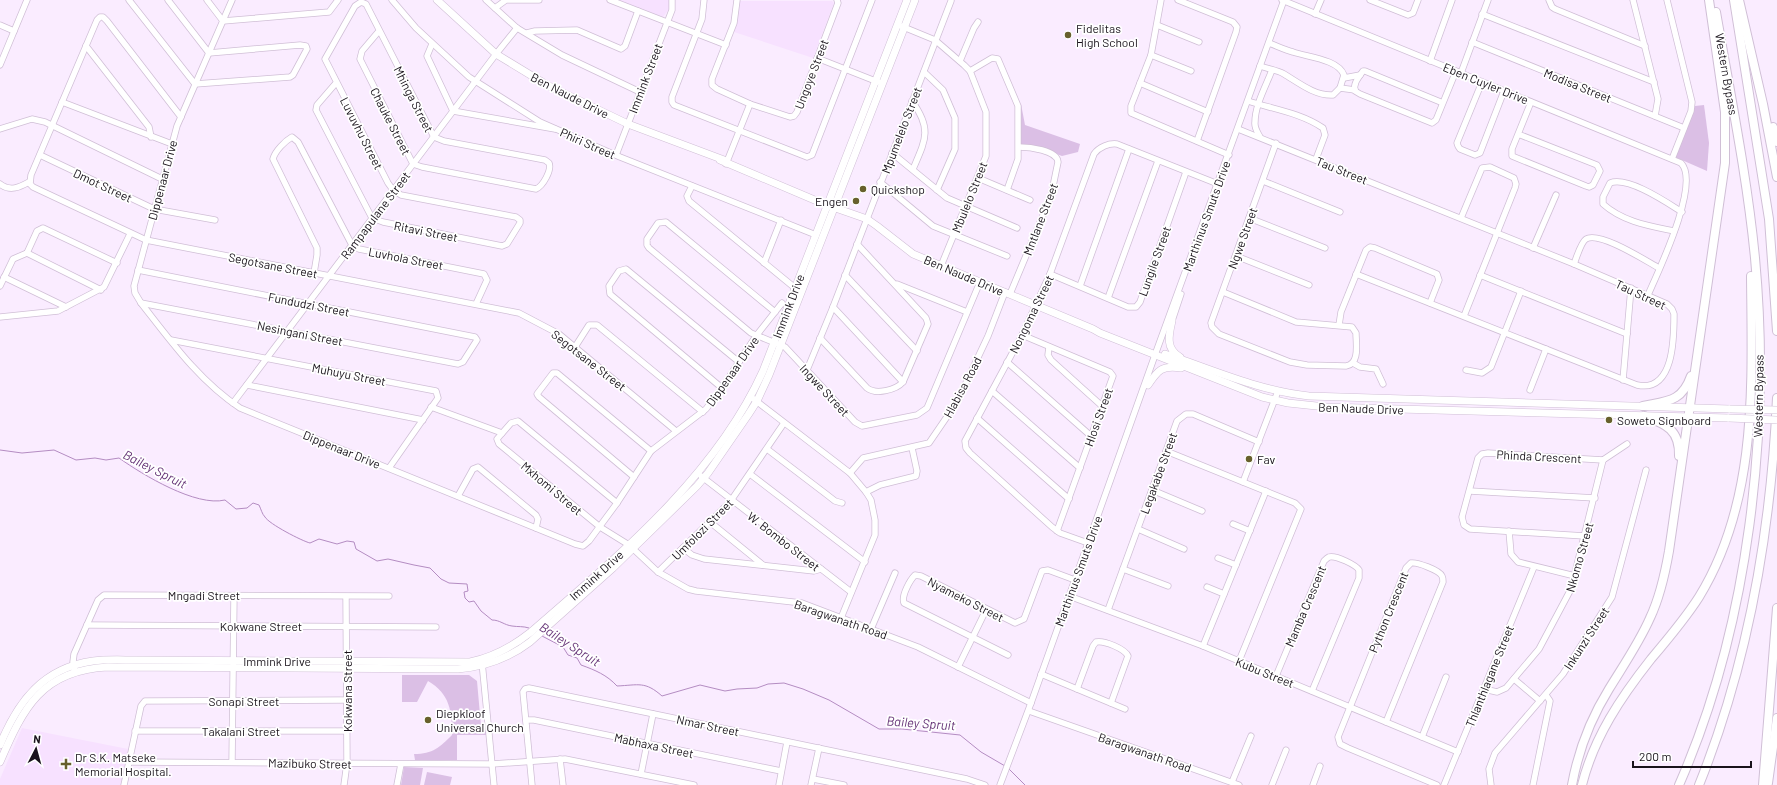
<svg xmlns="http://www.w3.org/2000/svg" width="1777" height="785" font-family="Barlow,sans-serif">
<rect width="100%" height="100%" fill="#faecff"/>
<!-- built -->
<g fill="#f7e1ff">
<path d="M618 0H669V9L663 17Z"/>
<path d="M740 1H832L834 3 813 58 734 32 738 19Z"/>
<path d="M22 728 128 749 121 785H0V779Z"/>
</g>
<!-- green -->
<g fill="#dbbfe5">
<path d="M1019 104H1021L1025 125 1080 144 1078 152 1062 156 1034 146 1021 145Z"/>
<path d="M1704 105 1709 143 1707 171 1675 157 1695 106Z"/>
<path d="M402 675H469L477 681 481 726H486L487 735H457V760H415L414 754C433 754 440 747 452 735 452 711 450 694 428 681L417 702H402Z"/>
<path d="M404 767 423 768 420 785H401Z"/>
<path d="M427 772 452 777 450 785H424Z"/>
</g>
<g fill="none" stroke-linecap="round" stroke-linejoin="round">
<!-- stream -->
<g stroke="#b48cc2" stroke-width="1">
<path d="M0 450 22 453 54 450 76 460 95 458 106 460 119 458C143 475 196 507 225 500L236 509 247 508 253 503 259 505C261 509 262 514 265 517 269 524 302 541 310 543L319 539 337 544 347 541 354 542 356 549 377 561 388 559 414 565 430 568 441 579 449 583 467 584 468 591 464 592 465 598 469 602 474 601 481 611 492 620C500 620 504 625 512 626 518 627 523 626 529 628"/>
<path d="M542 636 563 647 568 655 577 658 581 665C595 670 607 675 617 686 639 685 645 681 662 696L700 685 725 691 737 689 757 688 768 684 784 683 803 689 829 700 879 729H902L960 735 981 752 1005 766"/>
<path d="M1009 769 1025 785"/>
</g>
<defs>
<g id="minor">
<path d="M129 0 195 84 290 77 293 75 307 49 306 46 300 45 209 53 168 0"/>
<path d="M207 0 223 21 329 12 338 0"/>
<path d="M232 0 177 126 134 286 135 293 141 303C170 340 199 381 240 408L575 544 583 546 589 541 617 503 651 451 706 409 722 388 756 336 782 303"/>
<path d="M392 0 416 28 469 77 540 122 620 157 816 235"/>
<path d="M486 0 517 28 562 55 640 92"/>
<path d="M610 0 726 45"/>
<path d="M704 0 702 19 672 97V102L674 105 807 157 812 155 872 0"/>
<path d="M737 0 734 23 712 79V85L717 89 750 104 790 117 794 116 797 112 838 3 837 0"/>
<path d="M1161 0 1151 55 1131 106V113L1229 155"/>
<path d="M1178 0 1233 22 1237 27 1236 32 1197 141"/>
<path d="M1282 0 1681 163C1701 183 1658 272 1648 295"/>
<path d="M1370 0 1408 15 1413 13 1418 0"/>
<path d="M1549 0 1552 7 1555 9 1645 46"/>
<path d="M1633 0 1658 99 1655 116"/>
<path d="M1667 0 1692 102 1691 111 1672 159"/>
<path d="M495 8 506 0H539"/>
<path d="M1315 14 1321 0"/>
<path d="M1482 14 1654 82"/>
<path d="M0 25 14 31"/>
<path d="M1157 25 1199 42"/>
<path d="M901 26 935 40 964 65 970 71 986 112V156L941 266"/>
<path d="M527 33 535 31 577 30 621 49 625 46 638 11"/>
<path d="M1472 42 1684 128"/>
<path d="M432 44 427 56 453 111 555 129"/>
<path d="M86 46 149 127 151 137"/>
<path d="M1151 55 1191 71"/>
<path d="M817 58 878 82"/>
<path d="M960 61 974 28 978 22"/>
<path d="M1430 61 1452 0"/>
<path d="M0 65 27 0"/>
<path d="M1260 66C1268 69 1277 70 1284 74 1299 83 1315 96 1333 95L1340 88 1344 75C1338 59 1307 57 1293 52 1285 50 1277 46 1269 43"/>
<path d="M970 71 992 58 998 59 1018 106V159L1007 190"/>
<path d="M924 72 943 90 955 118V149L937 190"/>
<path d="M1461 73 1488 0"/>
<path d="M1344 78 1360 75"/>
<path d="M1482 82 1457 143 1458 146 1460 149 1475 155 1480 153 1504 91"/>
<path d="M336 83 317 105 316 110 372 218 383 222 502 246 507 244 520 223V220L516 217 401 195 393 190 388 183 325 59 355 6 361 2 366 4 434 137 444 141 545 160 549 163C552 170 543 186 536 189L422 167 413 164 360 59 362 51 379 31"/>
<path d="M1140 83 1208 112"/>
<path d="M1340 88 1355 90"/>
<path d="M912 101C932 129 926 139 913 169"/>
<path d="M1248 101C1273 109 1301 113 1323 128L1325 135 1316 159"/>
<path d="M62 102 172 144"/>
<path d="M1443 103 1365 71H1363C1359 77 1353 83 1355 91L1360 94 1432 123 1436 120 1456 71"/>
<path d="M181 117 107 21 103 17H100L97 20 31 175 30 184 33 187 146 240 519 313 559 334 676 431"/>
<path d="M0 129 32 119 45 122 162 179"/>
<path d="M1238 129 1574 264 1667 304 1672 309 1674 314C1674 338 1674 393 1637 385L1356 274"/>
<path d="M1518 134 1597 165 1600 171 1593 185 1589 187 1586 186 1512 156V149L1531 102"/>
<path d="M1260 137C1258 133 1254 128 1255 122 1255 105 1266 86 1272 70"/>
<path d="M892 153 947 198 1017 228"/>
<path d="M40 155 154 209 215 220"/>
<path d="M616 155 672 10V0"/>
<path d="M726 164 750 104"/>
<path d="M978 178 1030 200"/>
<path d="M1263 181 1340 212"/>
<path d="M880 182 933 226 1007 256"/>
<path d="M0 184C10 192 20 187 29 182"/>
<path d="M692 186 687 196 689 201 795 288"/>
<path d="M1249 218 1325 248"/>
<path d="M1461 218 1482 168 1490 167 1514 178 1516 184 1515 188 1464 316"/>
<path d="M1674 231C1650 226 1623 222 1603 204V197L1610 183C1628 176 1666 202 1682 212"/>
<path d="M1533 248 1556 195"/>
<path d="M27 253 37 231 43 228 117 263"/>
<path d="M27 253 101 290"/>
<path d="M1236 256 1309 285"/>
<path d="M764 263 781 220"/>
<path d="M1574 264C1576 259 1581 242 1586 239 1600 231 1646 261 1659 268"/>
<path d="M138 270 475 337 477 340 463 362 458 364 141 303"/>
<path d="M314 273 317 255V248L273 159C275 151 285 141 292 137L298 142 352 245 359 249 484 274 487 280 476 304"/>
<path d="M1050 274 1128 307H1136L1140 302 1186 172"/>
<path d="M845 275 917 351"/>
<path d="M1480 275 1627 334"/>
<path d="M4 277 66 307"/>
<path d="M897 284 967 312"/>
<path d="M0 286 13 259 27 253"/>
<path d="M1080 286 1129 149"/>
<path d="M1223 292 1296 322 1352 327 1356 333C1356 344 1360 364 1346 366L1307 365 1290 362 1219 334 1212 327 1211 323 1276 143"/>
<path d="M1010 294 1051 196 1058 162C1057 150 1029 147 1019 147"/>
<path d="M1108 298 1158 161"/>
<path d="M833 307 903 382"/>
<path d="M775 312 666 222 658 223 647 239V245L649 248 751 333 785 347 855 422 862 426 917 415 927 408 980 282"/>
<path d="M0 317 58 311 104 287 130 234"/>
<path d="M1171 324 1181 294"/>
<path d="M1339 325 1341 312 1366 250 1370 247 1375 248 1437 274 1439 280 1430 303"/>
<path d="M1022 335 1110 372 1113 376 1057 531"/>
<path d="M820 338 867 388C876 395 896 390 903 382L928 324 926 318 857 244"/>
<path d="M171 340 436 391 438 398 389 468"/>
<path d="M575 347 589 325H597L703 412"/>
<path d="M1049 347 1048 355 1051 360 1102 406"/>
<path d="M1007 362 1091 436"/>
<path d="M1353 363 1360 367 1376 369 1383 384"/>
<path d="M807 370 833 307 951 1"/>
<path d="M1466 370 1482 373 1491 367 1521 291"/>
<path d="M1623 380 1631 288"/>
<path d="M247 385 423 420"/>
<path d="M722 388 610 294 609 286 619 271 626 269 739 362"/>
<path d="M1530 390 1546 349"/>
<path d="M992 391 1080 468"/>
<path d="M751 397 850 473 866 492 871 500 875 520V535L841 618"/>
<path d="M233 403 496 54 517 28"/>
<path d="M431 407 502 433"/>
<path d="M977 418 1069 499"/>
<path d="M767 449 826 494 835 501 842 503"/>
<path d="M1166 451 1295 503 1301 509 1239 661"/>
<path d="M1603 460 1627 444"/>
<path d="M850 473 863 458 929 443 957 402 988 336 1005 292"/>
<path d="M750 474 865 562"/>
<path d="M701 476 851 592"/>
<path d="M634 477 539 397 537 394 553 373H557L651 451"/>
<path d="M1243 482 1278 391"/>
<path d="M1152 490 1202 511"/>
<path d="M1470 491 1595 498"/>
<path d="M866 492 880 485 916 476 917 471 912 448"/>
<path d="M458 496 473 469 478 467 536 515 538 519 536 528"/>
<path d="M617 503 518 421 511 423 497 439 499 444 600 527 629 545 658 572 688 589 696 591 802 603 918 647 1031 703"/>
<path d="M710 522 763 565"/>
<path d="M1233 524 1250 531"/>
<path d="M1138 529 1184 549"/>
<path d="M1509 531 1511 554 1518 562 1575 576"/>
<path d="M1585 536 1470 529 1464 525 1462 517 1478 458 1482 454 1488 453 1603 460"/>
<path d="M1088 543 1060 533 1052 527 970 453 966 448 965 441 1022 335 1050 274 1094 154C1099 147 1109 143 1117 144L1218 184"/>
<path d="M683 548 692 555 704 559 814 571 821 569"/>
<path d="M1218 558 1236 565"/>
<path d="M1123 569 1168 586"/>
<path d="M658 572 730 502 784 423"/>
<path d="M1207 587 1224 594"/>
<path d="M1069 596 1203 646 1458 752"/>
<path d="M1108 610 1177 421 1186 414H1193L1259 442"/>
<path d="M87 625 436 627"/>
<path d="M871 629 895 573"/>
<path d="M1203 646 1266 491"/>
<path d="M1008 655 904 603C901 596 910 580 915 575L921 576 1015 623 1024 619 1042 571 1048 570 1075 580"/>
<path d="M482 662 494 785"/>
<path d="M958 667 986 610"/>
<path d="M75 672 73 662 74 654 98 600 104 595 389 596"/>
<path d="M1041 674 1125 709"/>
<path d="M1276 676 1324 561C1326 559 1327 558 1329 557 1336 555 1356 565 1359 570V578L1312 691"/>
<path d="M1514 679 1540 701"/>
<path d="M1077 689 1093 646 1096 642C1104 640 1125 649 1128 656L1111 703"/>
<path d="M1484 689 1497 692 1506 688 1539 649 1571 589 1603 460"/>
<path d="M1029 711 1239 785"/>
<path d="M526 720H534L781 771"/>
<path d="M1386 722 1443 582C1443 579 1443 578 1442 576 1439 570 1417 562 1411 563L1406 568 1338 737 1340 744 1348 748 1437 785"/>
<path d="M135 731H347"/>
<path d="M1422 737 1446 677"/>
<path d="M560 759 563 785"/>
<path d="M129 762 492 764 565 759 694 785"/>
<path d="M232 762 234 596"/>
<path d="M641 774 653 714"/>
<path d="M813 779 844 785"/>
<path d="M1232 782 1251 736"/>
<path d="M124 785 141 706 145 701 348 700"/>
<path d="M344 785 347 763 346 597"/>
<path d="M397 785 401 764"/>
<path d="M532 785 523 692 525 689 529 688 967 779 985 785"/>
<path d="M779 785 787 742"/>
<path d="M811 785 819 748"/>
<path d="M1000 785 1031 703 1155 355 1284 0"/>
<path d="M1272 785 1286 750"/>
<path d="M1313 785 1320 766"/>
<path d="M1444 785 1534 567"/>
<path d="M1491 785 1489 769 1495 753 1563 674 1612 597 1646 470"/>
<path d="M1533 785 1550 701 1546 695"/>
</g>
<g id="major">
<path d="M437 0 496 54 547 85 628 124 724 160"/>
<path d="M720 160 824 204 867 219 877 226 913 254 1093 329 1100 333 1262 397 1288 403 1326 407 1729 418"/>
<path d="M1172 321C1169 334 1165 349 1180 357"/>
<path d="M1165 354C1212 369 1259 391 1309 396L1730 409"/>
<path d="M1148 385C1158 370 1162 365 1181 368"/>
<path d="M0 745C18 701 43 668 93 661 107 659 122 660 136 660L470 662C494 657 512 647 531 632 617 557 715 477 763 371L907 0"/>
<path d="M0 762C23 708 42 670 108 667L458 669C484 667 509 658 530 642L613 568 697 486 708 473 748 415 757 401 769 375 915 0"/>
</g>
<g id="highway">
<path d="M1734 0 1769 219 1777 331"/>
<path d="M1739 0 1763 104 1777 177"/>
<path d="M1773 127 1777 142"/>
<path d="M1643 406C1667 401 1682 402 1691 376"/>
<path d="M1644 416C1665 424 1680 429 1679 456"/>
<path d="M1768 783 1777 718"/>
<path d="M1572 785C1578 752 1591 718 1609 689 1623 666 1639 643 1650 618 1660 597 1665 574 1669 551L1725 163V112L1709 0"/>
<path d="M1582 785C1594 737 1621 697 1651 659 1668 639 1685 619 1699 597 1758 501 1752 385 1751 276"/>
<path d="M1679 785C1749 626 1771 429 1755 258 1747 175 1730 93 1716 12"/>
<path d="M1699 785C1749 661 1771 530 1777 398"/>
<path d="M1763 785 1777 608"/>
</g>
</defs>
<!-- minor casing -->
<use href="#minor" stroke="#d0bfd6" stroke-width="7"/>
<!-- major casing -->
<use href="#major" stroke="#d0bfd6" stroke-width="8"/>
<!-- highway casing -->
<use href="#highway" stroke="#d0bfd6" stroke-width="10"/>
<!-- minor -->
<use href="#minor" stroke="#fff" stroke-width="5.5"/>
<!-- major -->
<use href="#major" stroke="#fff" stroke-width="7"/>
<!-- highway -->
<use href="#highway" stroke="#fff" stroke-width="8"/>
<defs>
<g id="major-bridge">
<path d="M1730 409 1777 410"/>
<path d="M1729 418 1777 420"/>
</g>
</defs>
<!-- major-bridge casing -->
<use href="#major-bridge" stroke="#d0bfd6" stroke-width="8" stroke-linecap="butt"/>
<!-- major-bridge -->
<use href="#major-bridge" stroke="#fff" stroke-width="7"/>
</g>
<!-- markers -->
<g fill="#67602c" stroke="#fff" stroke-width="1.5">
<circle cx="1068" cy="35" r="4"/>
<circle cx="863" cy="189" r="4"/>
<circle cx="856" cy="201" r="4"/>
<circle cx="1609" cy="420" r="4"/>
<circle cx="1249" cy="459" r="4"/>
<circle cx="428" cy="720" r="4"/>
<path d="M64 758h4v4h4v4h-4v4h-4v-4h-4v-4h4z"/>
</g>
<g text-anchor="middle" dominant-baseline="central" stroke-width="3.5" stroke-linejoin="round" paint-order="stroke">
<!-- poi labels -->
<g font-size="12" fill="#19131b" stroke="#fff" text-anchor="start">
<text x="1076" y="28">Fidelitas<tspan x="1076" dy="14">High School</tspan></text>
<text x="871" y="189">Quickshop</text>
<text x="848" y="201" text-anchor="end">Engen</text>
<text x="1617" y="420">Soweto Signboard</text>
<text x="1257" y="459">Fav</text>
<text x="436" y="713">Diepkloof<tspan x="436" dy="14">Universal Church</tspan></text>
<text x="75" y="757">Dr S.K. Matseke<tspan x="75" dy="14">Memorial Hospital.</tspan></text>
</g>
<!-- street labels -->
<g font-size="12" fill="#19131b" stroke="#fff">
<text transform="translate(811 74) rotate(-69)">Ungoye Street</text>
<text transform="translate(1727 74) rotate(80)">Western Bypass</text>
<text transform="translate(645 78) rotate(-69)">Immink Street</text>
<text transform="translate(1486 83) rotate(22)">Eben Cuyler Drive</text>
<text transform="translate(1578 85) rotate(22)">Modisa Street</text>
<text transform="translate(570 95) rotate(27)">Ben Naude Drive</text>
<text transform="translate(414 99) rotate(63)">Mhinga Street</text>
<text transform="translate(391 121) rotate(63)">Chauke Street</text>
<text transform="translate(901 130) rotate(-69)">Mpumelelo Street</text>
<text transform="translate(362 133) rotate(63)">Luvuvhu Street</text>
<text transform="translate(588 143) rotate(24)">Phiri Street</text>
<text transform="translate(1342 170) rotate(22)">Tau Street</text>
<text transform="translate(162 180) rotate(-75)">Dippenaar Drive</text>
<text transform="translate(103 185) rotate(25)">Dmot Street</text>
<text transform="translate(969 197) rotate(-68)">Mbulelo Street</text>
<text transform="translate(375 215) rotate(-53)">Rampapulane Street</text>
<text transform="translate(1206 216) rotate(-70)">Marthinus Smuts Drive</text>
<text transform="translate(1040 219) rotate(-69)">Mntlane Street</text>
<text transform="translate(426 231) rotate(11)">Ritavi Street</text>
<text transform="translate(1242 238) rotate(-70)">Ngwe Street</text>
<text transform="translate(406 258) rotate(11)">Luvhola Street</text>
<text transform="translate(1154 261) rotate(-70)">Lungile Street</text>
<text transform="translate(273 265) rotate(11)">Segotsane Street</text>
<text transform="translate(964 275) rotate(23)">Ben Naude Drive</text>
<text transform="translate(1641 294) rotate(25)">Tau Street</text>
<text transform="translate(309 304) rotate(11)">Fundudzi Street</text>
<text transform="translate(788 306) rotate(-69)">Immink Drive</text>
<text transform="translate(1031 314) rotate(-64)">Nongoma Street</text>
<text transform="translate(300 333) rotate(11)">Nesingani Street</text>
<text transform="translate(589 360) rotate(38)">Segotsane Street</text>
<text transform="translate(732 371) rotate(-55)">Dippenaar Drive</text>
<text transform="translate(349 374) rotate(11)">Muhuyu Street</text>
<text transform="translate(962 387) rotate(-62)">Hlabisa Road</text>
<text transform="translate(825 390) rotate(47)">Ingwe Street</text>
<text transform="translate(1758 396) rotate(-89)">Western Bypass</text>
<text transform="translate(1361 408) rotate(2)">Ben Naude Drive</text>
<text transform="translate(1098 417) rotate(-70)">Hlosi Street</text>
<text transform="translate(342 449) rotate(22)">Dippenaar Drive</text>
<text transform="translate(1539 456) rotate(3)">Phinda Crescent</text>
<text transform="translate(1158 473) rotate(-70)">Legakabe Street</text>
<text transform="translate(552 488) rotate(40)">Mxhomi Street</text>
<text transform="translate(702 529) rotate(-45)">Umfolozi Street</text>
<text transform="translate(784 541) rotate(38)">W. Bombo Street</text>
<text transform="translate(1579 557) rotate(-74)">Nkomo Street</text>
<text transform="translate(1078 571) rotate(-70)">Marthinus Smuts Drive</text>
<text transform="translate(596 575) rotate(-42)">Immink Drive</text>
<text x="204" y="595">Mngadi Street</text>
<text transform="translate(966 599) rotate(27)">Nyameko Street</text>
<text transform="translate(1305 606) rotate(-67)">Mamba Crescent</text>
<text transform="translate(1388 612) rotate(-68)">Python Crescent</text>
<text transform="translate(841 619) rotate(19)">Baragwanath Road</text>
<text x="261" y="626">Kokwane Street</text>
<text transform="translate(1586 638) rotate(-57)">Inkunzi Street</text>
<text x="277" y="661">Immink Drive</text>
<text transform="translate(1265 672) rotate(22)">Kubu Street</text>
<text transform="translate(1489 676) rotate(-68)">Thlanthlagane Street</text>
<text transform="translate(347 691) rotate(-90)">Kokwana Street</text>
<text x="244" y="701">Sonapi Street</text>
<text transform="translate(708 725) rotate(12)">Nmar Street</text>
<text x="241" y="731">Takalani Street</text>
<text transform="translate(654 745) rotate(12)">Mabhaxa Street</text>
<text transform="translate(1145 752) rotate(19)">Baragwanath Road</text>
<text transform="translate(310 763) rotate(1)">Mazibuko Street</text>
</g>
<!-- water labels -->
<g font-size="13" font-style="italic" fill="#663477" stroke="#fff">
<text transform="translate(155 469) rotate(27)">Bailey Spruit</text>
<text transform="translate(570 644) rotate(33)">Bailey Spruit</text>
<text transform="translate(921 723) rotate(4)">Bailey Spruit</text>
</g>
</g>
<!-- north arrow -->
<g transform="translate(36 749) rotate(6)" stroke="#ffffff" stroke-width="3" paint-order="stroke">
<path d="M0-3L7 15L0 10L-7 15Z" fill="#19131b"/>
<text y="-6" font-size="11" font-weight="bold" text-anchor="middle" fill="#19131b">N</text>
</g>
<!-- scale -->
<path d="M1633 761v6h118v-6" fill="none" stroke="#19131b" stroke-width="2"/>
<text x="1639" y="761" font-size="12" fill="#19131b" stroke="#ffffff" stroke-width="3" paint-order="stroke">200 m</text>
</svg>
